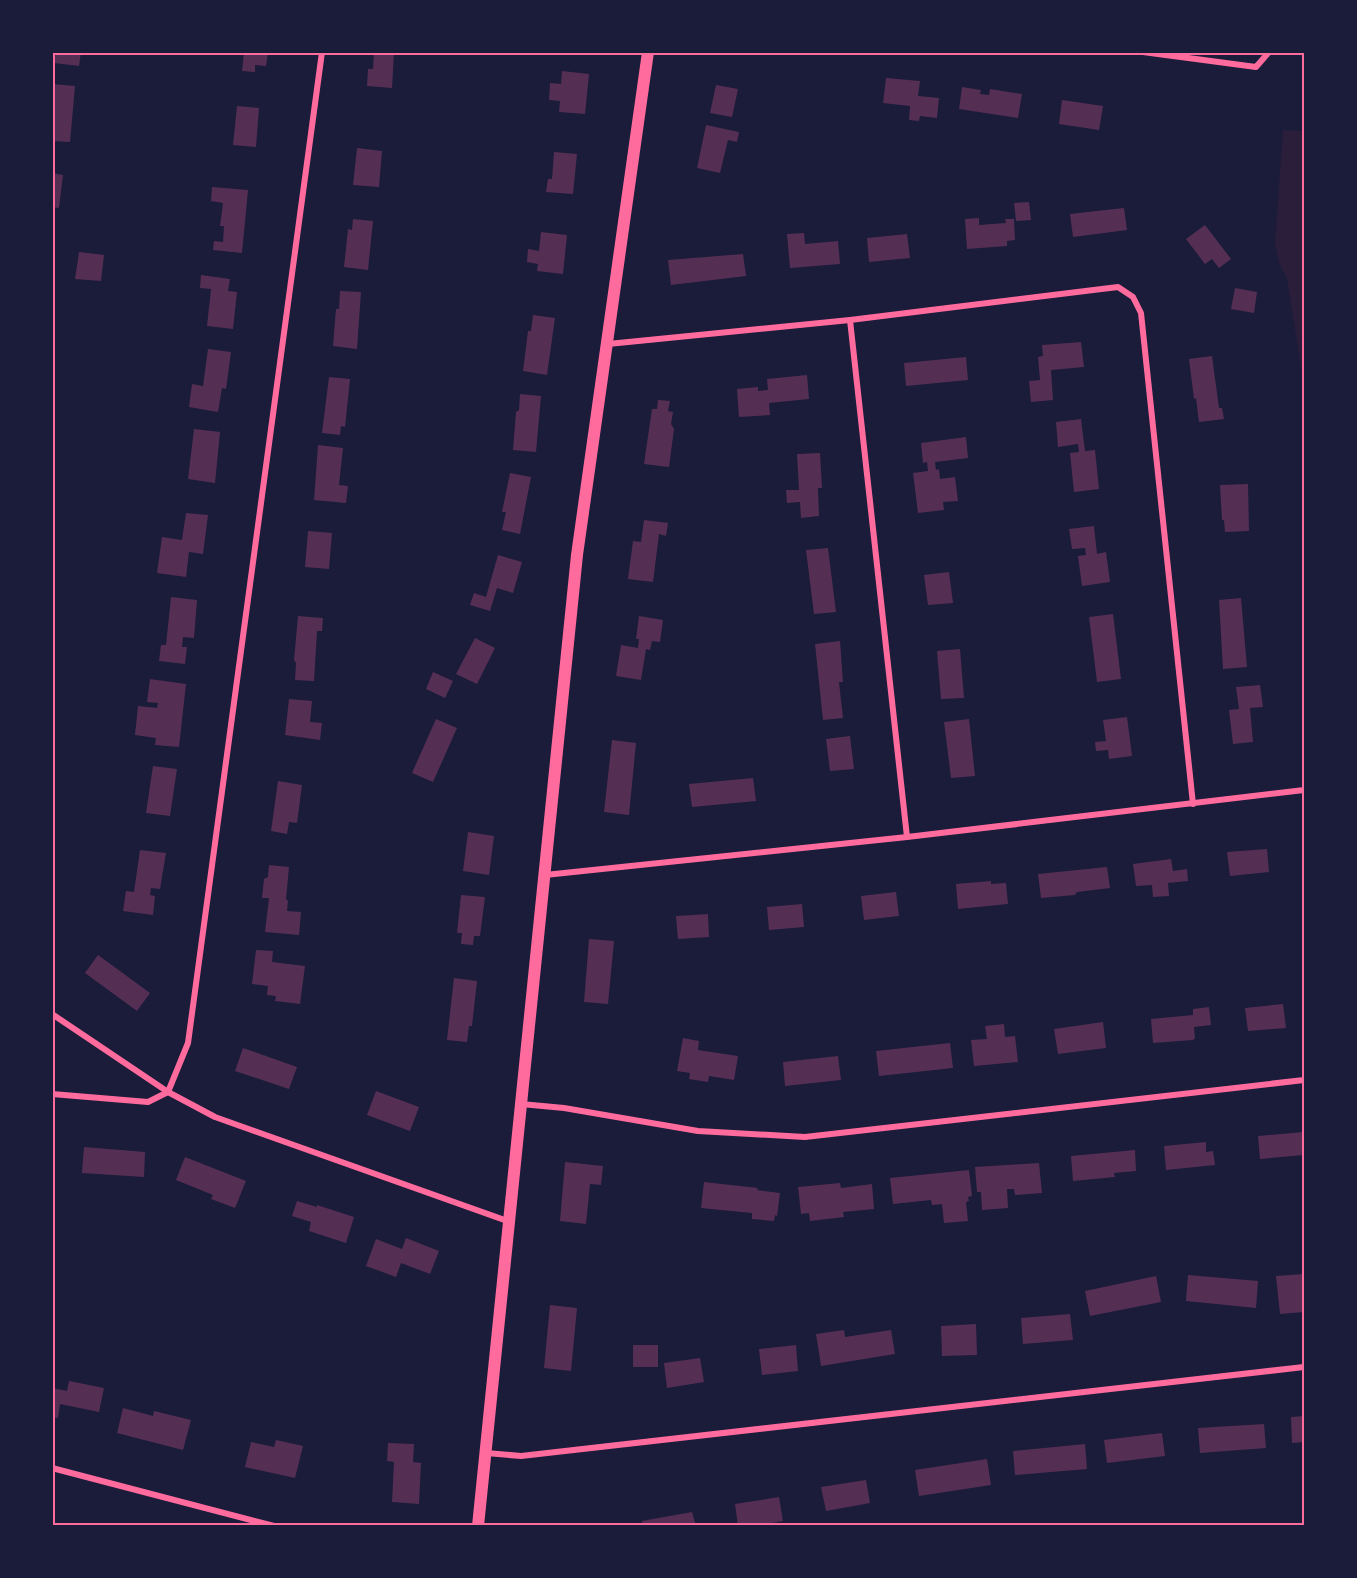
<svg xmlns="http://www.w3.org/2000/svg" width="1357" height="1578" font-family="'Source Sans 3',sans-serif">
<rect width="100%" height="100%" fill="#1b1b3a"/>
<!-- green -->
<path fill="#2a1e3b" d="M1283 130 1304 131V371L1302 372 1287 279 1279 263 1275 243Z"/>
<!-- building -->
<g fill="#542f53">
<path d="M56 52H81L79 66 54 63Z"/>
<path d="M244 52H268L266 66 255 65V72L242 71Z"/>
<path d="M374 52H394L392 88 367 86 368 69H373Z"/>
<path d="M562 71 589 74 585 114 559 112 560 101 549 100 550 83 561 84Z"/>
<path d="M886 78 920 81 918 96 939 98 937 118 920 116 919 121 909 120 910 106 883 103Z"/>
<path d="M52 84 75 86 70 142 52 141Z"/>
<path d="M716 85 738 89 732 117 710 113Z"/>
<path d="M962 87 981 90 980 94 989 95 990 89 1022 94 1018 118 959 109Z"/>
<path d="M1062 100 1103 106 1099 130 1059 124Z"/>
<path d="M237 106 259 108 256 147 233 145Z"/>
<path d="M706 125 739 132 737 142 728 140 720 173 697 168Z"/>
<path d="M357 148 382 151 379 187 353 185Z"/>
<path d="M554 152 577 154 573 194 546 192 548 179H552Z"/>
<path d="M52 173 63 175 59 208 52 207Z"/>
<path d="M212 187 248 190 242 253 213 250 214 241 223 242 224 226H220L223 203 211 201Z"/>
<path d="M1029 202 1031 220 1016 221 1014 203Z"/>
<path d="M1124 208 1127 230 1073 237 1070 214Z"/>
<path d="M979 218V225L1006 223 1005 219H1014L1015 240 1007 241V246L967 249 965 219Z"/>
<path d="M353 219 373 221 368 270 344 267 348 229 352 230Z"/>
<path d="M1205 225 1231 259 1219 268 1212 259 1205 264 1186 239Z"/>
<path d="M541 232 567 235 563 274 537 271 538 264 527 262 528 249 539 251Z"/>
<path d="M804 233 805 244 838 241 840 264 790 268 787 234Z"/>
<path d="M907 234 910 258 869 262 867 238Z"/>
<path d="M79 252 104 255 101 281 75 279Z"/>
<path d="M743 254 746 276 671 285 668 260Z"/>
<path d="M201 275 230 279 228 291 237 292 233 329 207 326 211 289 200 288Z"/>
<path d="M1235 288 1257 292 1254 313 1231 309Z"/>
<path d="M340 291 361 292 357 349 333 346 336 309H339Z"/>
<path d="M533 315 555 318 547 375 523 371 528 331H531Z"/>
<path d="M1081 342 1084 367 1051 370 1053 400 1031 402 1029 381 1040 380 1038 357 1043 356 1042 345Z"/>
<path d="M208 349 231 352 226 389 222 388 218 412 189 407 192 384 203 386Z"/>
<path d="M1212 356 1219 408H1222L1224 419 1199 422 1196 398 1194 399 1189 359Z"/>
<path d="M966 357 968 380 906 386 904 363Z"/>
<path d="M807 375 809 399 769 403 770 415 739 417 737 389 758 387V391L768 390 767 379Z"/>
<path d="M329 377 350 379 345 427 341 426 340 435 322 433Z"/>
<path d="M520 394 541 396 536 452 513 450 516 412 519 410Z"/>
<path d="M658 400 670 401 668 411 673 412 671 424 674 429 669 467 644 464 652 409H657Z"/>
<path d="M1081 419 1085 451 1095 450 1099 489 1074 492 1070 453 1079 452 1078 444 1058 447 1056 422Z"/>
<path d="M194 429 220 432 215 483 188 479Z"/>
<path d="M966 437 968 458 935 462 936 470 939 469 940 479 955 477 958 501 943 502 944 510 918 513 913 473 928 471 927 462 923 463 921 443Z"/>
<path d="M318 445 343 448 339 485 348 486 346 503 314 500Z"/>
<path d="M820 453 822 488H818L819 516 801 518 800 502 787 503 786 490H799L797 454Z"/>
<path d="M510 473 531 477 520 534 502 530 506 512H502Z"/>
<path d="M1248 484 1249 531 1225 532 1224 520H1222L1220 485Z"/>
<path d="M186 513 208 515 203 554 189 552 186 577 157 573 162 537 182 540Z"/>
<path d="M644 520 668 523 666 536 659 534 653 582 628 579 633 541 641 542Z"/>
<path d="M1094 526 1097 554 1106 552 1110 582 1082 586 1078 556 1086 555 1085 548 1072 549 1069 529Z"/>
<path d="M308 531 332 533 329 569 305 567Z"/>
<path d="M828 548 836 612 814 614 806 550Z"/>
<path d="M498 555 522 562 513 593 497 588 490 611 470 605 474 593 486 597Z"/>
<path d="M949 572 953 603 928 605 924 575Z"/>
<path d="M171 597 197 600 194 638 183 637 182 647H187L185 664 159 661 161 645H166Z"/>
<path d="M1241 598 1247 667 1223 669 1219 600Z"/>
<path d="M1113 614 1121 679 1097 682 1089 617Z"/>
<path d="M298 616 323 618 322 631H317L314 681 295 680 296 663 294 660Z"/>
<path d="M639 616 663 620 660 642 652 641 650 650 646 649 641 680 616 676 621 645 638 648 639 639H636Z"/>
<path d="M475 638 495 648 477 684 456 674Z"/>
<path d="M840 641 843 682H839L843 718 823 720 815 644Z"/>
<path d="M960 649 964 698 941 699 937 651Z"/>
<path d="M433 672 453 681 445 698 426 689Z"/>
<path d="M150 679 186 684 179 747 155 745 156 738 135 735 138 706 157 708 158 703 147 702Z"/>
<path d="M1260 685 1263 707 1250 708 1253 742 1233 744 1229 710 1239 709 1236 687Z"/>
<path d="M289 699 312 701 310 722 322 723 320 740 285 735Z"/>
<path d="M1127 717 1132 756 1109 759 1108 750 1096 751 1095 742 1106 741 1103 720Z"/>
<path d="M436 719 457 728 433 782 412 773Z"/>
<path d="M969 719 975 776 951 778 944 722Z"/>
<path d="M850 736 854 769 830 771 826 739Z"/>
<path d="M612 740 636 743 629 815 604 812Z"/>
<path d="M153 766 177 769 170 816 146 813Z"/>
<path d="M753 778 756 801 692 807 689 784Z"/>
<path d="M278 781 302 785 297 823 289 822 287 834 271 831Z"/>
<path d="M468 832 494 836 489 875 463 871Z"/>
<path d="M1267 849 1269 872 1230 876 1227 852Z"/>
<path d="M140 850 166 853 160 889 151 888 150 895 155 896 153 915 123 911 126 891 134 892Z"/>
<path d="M1171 859 1173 871 1187 869 1188 881 1168 883 1169 896 1153 897 1152 885 1136 886 1133 864Z"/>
<path d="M269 865 289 867 286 899 288 901 287 911 301 912 299 935 265 932 269 898H262L264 879 268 877Z"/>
<path d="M1107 867 1110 888 1077 892 1075 895 1041 898 1038 874Z"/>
<path d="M991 881V884L1006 883 1008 904 958 909 956 884Z"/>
<path d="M896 892 899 916 864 920 861 896Z"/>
<path d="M461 895 485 897 480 936H474L473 945 461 944 462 933H457Z"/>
<path d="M802 904 804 927 769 930 767 907Z"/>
<path d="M708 914 709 937 678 939 676 916Z"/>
<path d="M589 939 614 941 608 1004 584 1002Z"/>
<path d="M256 950 273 951 272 962 305 966 300 1004 275 1001 276 996 267 995 268 986 252 984Z"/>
<path d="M98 955 150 993 137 1011 85 973Z"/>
<path d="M454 978 477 981 472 1026H469L467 1042 447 1040Z"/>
<path d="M1283 1004 1286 1028 1248 1031 1245 1008Z"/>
<path d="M1209 1007 1211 1025 1194 1027 1195 1038 1193 1040 1153 1043 1151 1019 1193 1015V1009Z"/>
<path d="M1103 1022 1106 1048 1058 1054 1054 1029Z"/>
<path d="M1004 1024 1005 1037 1015 1036 1018 1062 974 1066 971 1040 987 1039 985 1026Z"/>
<path d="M683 1038 699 1041 698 1050 738 1056 734 1080 709 1076 708 1082 689 1079 690 1073 677 1071Z"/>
<path d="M950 1043 953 1068 879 1076 876 1051Z"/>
<path d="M243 1048 297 1067 289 1089 235 1071Z"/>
<path d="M838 1056 841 1080 785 1086 783 1062Z"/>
<path d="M376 1091 419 1107 410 1131 367 1115Z"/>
<path d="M1304 1132V1155L1260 1159 1258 1136Z"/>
<path d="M1206 1142V1152L1213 1151 1215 1165 1166 1170 1164 1146Z"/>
<path d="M84 1147 145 1152 144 1177 82 1173Z"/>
<path d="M1135 1150 1136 1171 1114 1173 1115 1177 1073 1181 1071 1156Z"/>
<path d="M185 1157 246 1181 235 1208 211 1199 213 1195 176 1180Z"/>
<path d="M565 1162 603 1166 601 1185 590 1184 586 1224 560 1221Z"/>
<path d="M1039 1163 1042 1193 1015 1195 1014 1189H1007L1008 1208 982 1210 981 1192H977L975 1167Z"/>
<path d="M969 1170 972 1196 968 1197 969 1201 966 1202 968 1221 944 1223 942 1204 932 1205 931 1200 893 1204 890 1178Z"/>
<path d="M704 1182 758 1188 757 1190 780 1193 777 1216 775 1215 774 1221 752 1219V1213L701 1208Z"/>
<path d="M840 1183 841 1188 872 1184 874 1209 843 1212 844 1217 810 1221 809 1213 801 1214 798 1187Z"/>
<path d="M297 1201 317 1207V1205L354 1217 346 1243 309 1231 311 1222 292 1216Z"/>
<path d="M406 1238 439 1251 430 1274 401 1263 396 1277 366 1266 376 1239 402 1249Z"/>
<path d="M1304 1274V1312L1280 1314 1276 1276Z"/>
<path d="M1188 1275 1258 1281 1256 1308 1186 1301Z"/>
<path d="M1156 1276 1161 1302 1090 1316 1085 1291Z"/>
<path d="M550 1305 577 1308 571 1371 544 1368Z"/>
<path d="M1070 1314 1073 1340 1023 1344 1021 1318Z"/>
<path d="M976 1324 977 1355 942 1356 941 1326Z"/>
<path d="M844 1330 845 1337 891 1330 895 1354 821 1366 816 1334Z"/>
<rect x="633" y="1345" width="25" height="22"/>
<path d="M796 1345 798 1371 762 1375 759 1349Z"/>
<path d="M700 1358 704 1382 667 1388 664 1363Z"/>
<path d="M69 1381 104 1388 99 1412 60 1404 58 1418 52 1417V1388L67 1391Z"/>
<path d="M123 1408 153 1416 154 1411 191 1420 183 1450 117 1433Z"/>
<path d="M1304 1416V1442L1292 1443 1291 1417Z"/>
<path d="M1264 1424 1266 1448 1200 1453 1198 1428Z"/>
<path d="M1162 1433 1165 1456 1107 1463 1104 1440Z"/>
<path d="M276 1440 303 1446 295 1478 245 1467 251 1442 274 1447Z"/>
<path d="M388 1443 414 1444 413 1462 421 1463 419 1504 392 1502 394 1462 387 1461Z"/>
<path d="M1085 1444 1087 1469 1015 1475 1013 1451Z"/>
<path d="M987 1459 991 1485 919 1496 915 1470Z"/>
<path d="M866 1480 870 1503 826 1511 821 1487Z"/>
<path d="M779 1497 783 1521 755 1526H738L735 1504Z"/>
<path d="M692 1512 696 1526H643L642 1521Z"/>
</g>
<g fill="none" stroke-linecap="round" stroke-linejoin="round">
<!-- minor -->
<g stroke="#ff6b9d" stroke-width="6">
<path d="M1143 52 1256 67 1269 52"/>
<path d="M850 320 907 837"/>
<path d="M608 344 850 320 1118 287 1133 297 1141 313 1193 804"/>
<path d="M545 875 907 837 1304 790"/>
<path d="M52 1014 168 1092 215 1117 510 1222"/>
<path d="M52 1094 148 1102 168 1092 188 1043 322 52"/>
<path d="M521 1104 564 1108 698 1131 805 1137 1304 1080"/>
<path d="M486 1453 521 1456 1304 1367"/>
<path d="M52 1468 274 1526"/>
</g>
<!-- secondary -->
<path stroke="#ff6b9d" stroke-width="12" d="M478 1526 577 555 648 52"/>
</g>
<!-- border -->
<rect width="1357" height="1578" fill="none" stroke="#1b1b3a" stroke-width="108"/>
<rect x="54" y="54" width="1249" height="1470" fill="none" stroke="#ff6b9d" stroke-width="2"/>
</svg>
